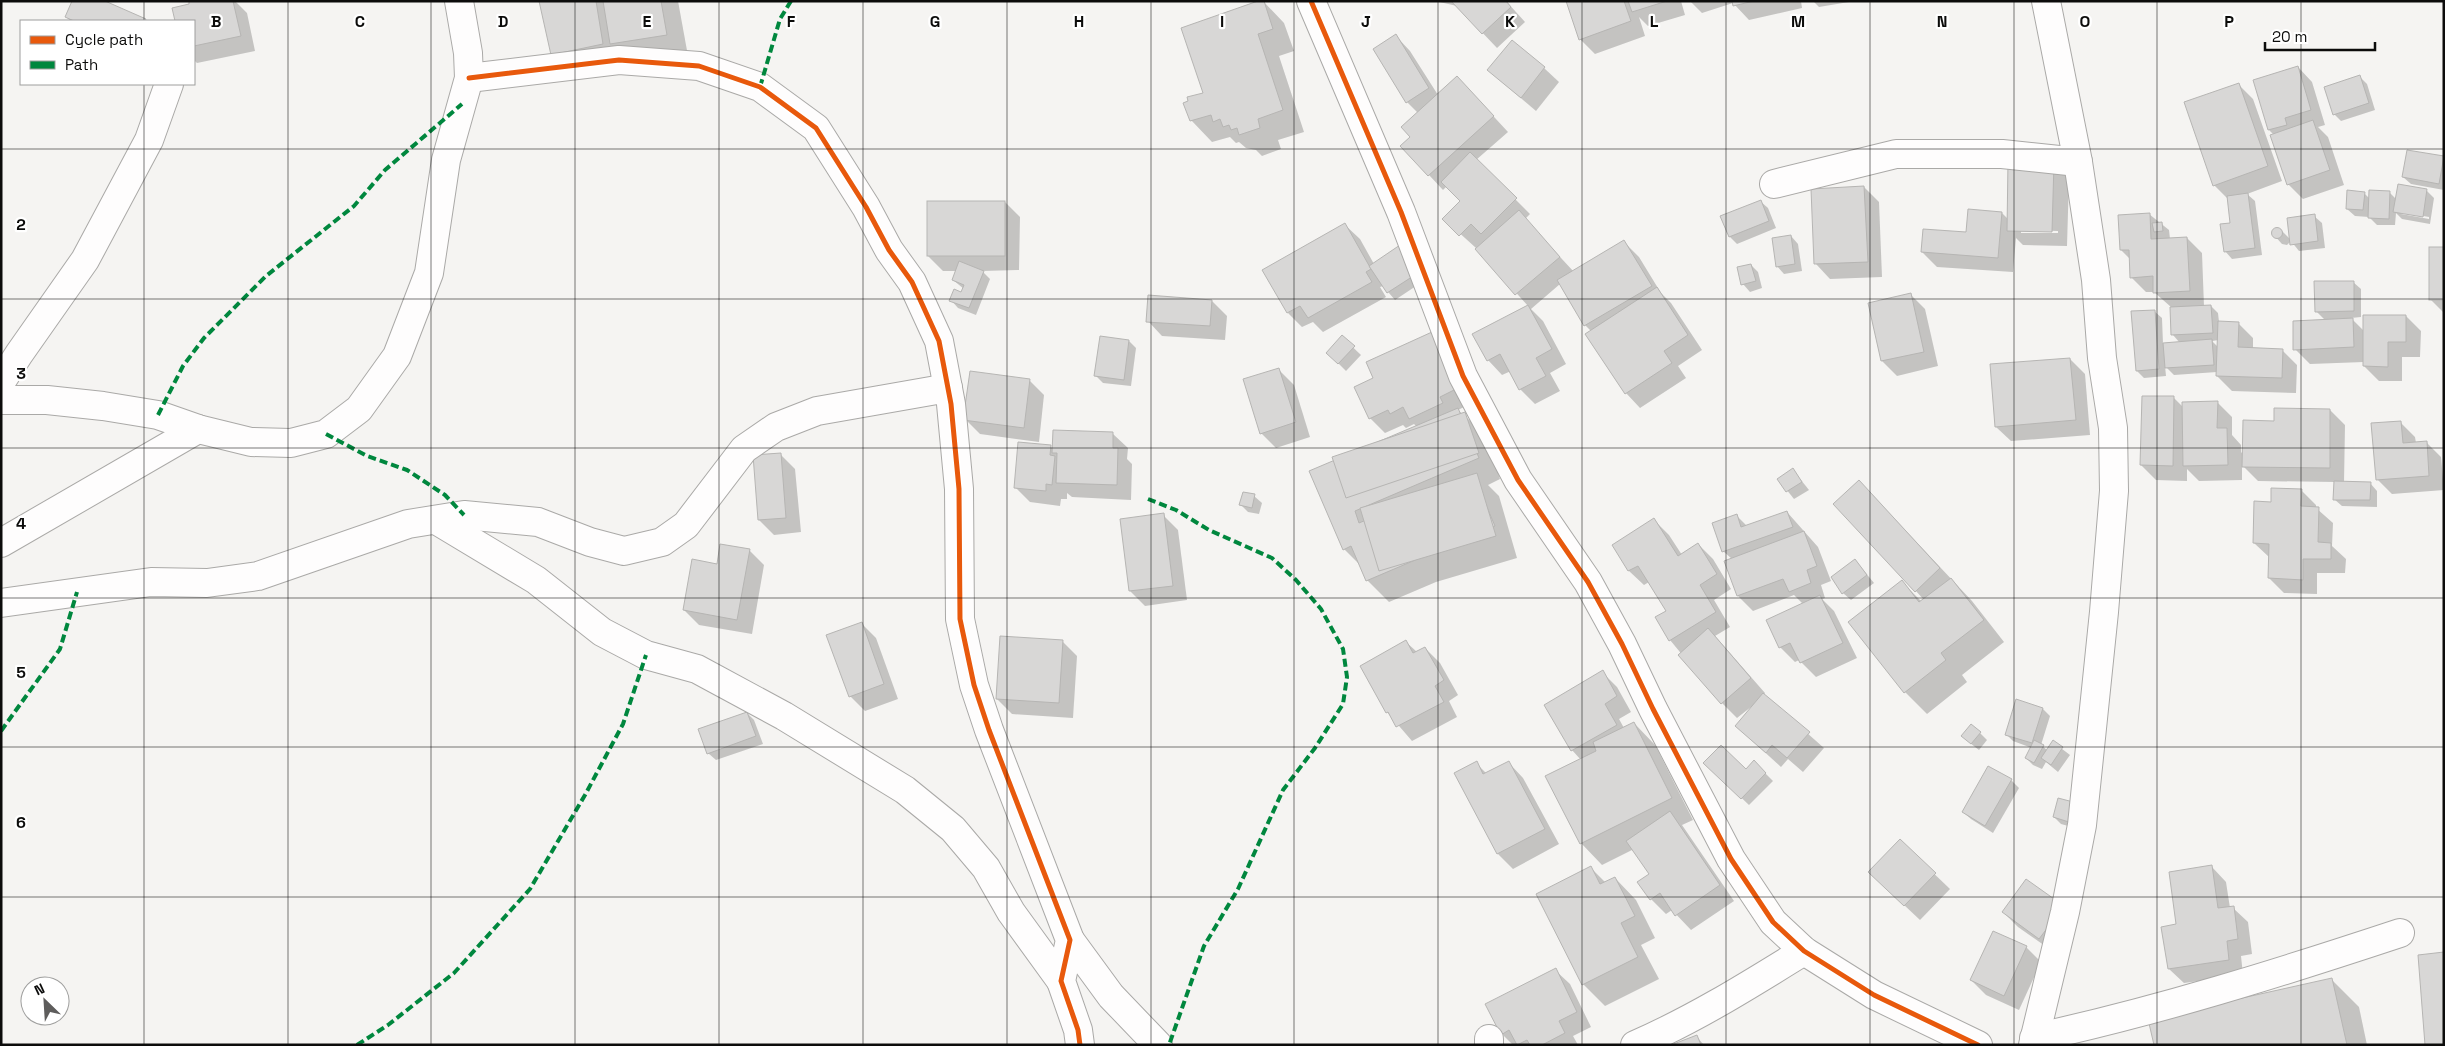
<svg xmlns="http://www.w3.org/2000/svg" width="2445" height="1046" font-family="'Space Grotesk',sans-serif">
<rect width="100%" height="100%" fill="#f5f4f2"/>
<!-- shadow -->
<g fill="#0003" fill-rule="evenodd">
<path d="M102 1 145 20 146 21H71L66 17Z"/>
<path d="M190 1H235L247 13 255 51 197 63 194 60V21H177L174 9 191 5Z"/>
<path d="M541 1H678L688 56 552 55Z"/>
<path d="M1263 1 1284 23 1294 51 1279 56 1304 132 1278 140 1281 149 1262 156 1256 150 1246 148 1239 142 1236 143 1230 137 1212 142 1191 120Z"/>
<path d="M1435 1H1506L1525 22 1497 48 1457 6Z"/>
<path d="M1567 1H1681L1685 15 1648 26 1639 17 1645 36 1595 54 1580 39Z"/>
<path d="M1690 1H1801L1802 8 1749 20 1733 3 1702 13Z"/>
<path d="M1813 1H1855L1819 7Z"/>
<path d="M1396 36 1410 51 1438 95 1471 92 1508 132 1476 160 1530 214 1525 219 1574 272 1624 242 1639 257 1661 293 1671 303 1702 350 1678 366 1686 378 1640 408 1626 393 1592 332 1585 325 1560 284 1531 309 1543 321 1566 364 1550 373 1560 391 1535 404 1520 389 1511 371 1502 375 1488 360 1528 306 1476 248 1444 219 1462 201 1447 186 1443 190 1429 175 1411 137 1418 113 1407 102Z"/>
<path d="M2298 67 2312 82 2325 125 2318 127 2328 137 2344 185 2303 199 2288 184 2274 135 2269 130Z"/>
<path d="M1544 68 1559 82 1536 111 1488 70Z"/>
<path d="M2360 77 2367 84 2375 110 2341 121 2334 114Z"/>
<path d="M2238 84 2253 99 2282 181 2247 194 2255 201 2262 255 2232 259 2225 251 2232 224 2229 200 2214 185Z"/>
<path d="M2443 157 2444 190 2411 184 2403 177Z"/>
<path d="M2054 163 2069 178 2067 246 2023 245 2016 238 2013 272 1937 267 1922 252 1967 233 2002 213 2008 219ZM2021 230 2058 231V233H2021Z"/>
<path d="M1864 187 1879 202 1882 277 1830 279 1816 264Z"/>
<path d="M2427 191 2434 198 2430 224 2402 219 2396 213 2395 225H2377L2369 217 2355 216 2347 209 2364 193 2370 199 2389 192 2397 200ZM2401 212 2429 217V219L2401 214Z"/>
<path d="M1760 201 1768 208 1776 228 1737 244 1730 237Z"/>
<path d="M1005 202 1020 217 1019 270 982 271 990 279 976 315 958 308 951 300 962 294 964 289 953 280 957 271H943L928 256Z"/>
<path d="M2149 214 2169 230 2170 239 2187 238 2202 253 2204 306H2211L2218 313 2219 322 2238 323 2253 338V349L2282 350 2297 365 2296 393 2232 391 2217 376V372L2174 375 2165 366 2166 376 2144 378 2137 371 2133 312 2154 311 2162 318 2163 344 2180 343 2173 335 2171 307 2154 292H2146L2131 277 2130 259 2121 250ZM2219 340 2218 347 2212 341Z"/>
<path d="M2314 216 2322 223 2325 248 2299 251 2291 241 2287 245 2282 244 2272 233 2274 230H2281L2291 240Z"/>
<path d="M1345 225 1360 239 1374 264 1425 280 1395 300 1383 286 1380 287 1386 297 1323 332 1313 322 1302 327 1288 313Z"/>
<path d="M1791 236 1798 244 1802 271 1784 274 1777 266Z"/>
<path d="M2444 248V313L2431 300Z"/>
<path d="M1751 265 1758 272 1762 288 1750 292 1743 284Z"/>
<path d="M2353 282 2361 289V317L2351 318 2364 331 2406 316 2421 331 2420 357H2402V381H2379L2364 366V362L2310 364 2295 349 2325 320 2316 311Z"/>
<path d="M1910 294 1925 309 1938 366 1897 376 1882 361 1869 304Z"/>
<path d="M1212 301 1227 316 1225 340 1162 336 1148 321Z"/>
<path d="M1432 334 1472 403 1458 410 1486 435 1500 479 1488 485 1499 496 1517 558 1436 582 1389 602 1367 580 1362 567 1344 549 1311 472 1417 427 1414 424 1406 428 1403 425 1385 433 1370 418 1375 379Z"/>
<path d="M1342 337 1361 355 1346 371 1335 360Z"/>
<path d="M1129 341 1136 348 1131 386 1103 383 1096 376Z"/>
<path d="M2070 359 2085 374 2090 435 2011 441 1996 427Z"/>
<path d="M1279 370 1294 385 1310 437 1276 448 1261 433Z"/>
<path d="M1029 380 1044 395 1039 442 980 434 965 419Z"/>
<path d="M2174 398 2183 407 2217 402 2232 417V435L2241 445V453L2275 422 2330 410 2345 425 2344 483H2370L2377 491V507L2342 506 2334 499 2335 482 2258 481 2242 465V480L2199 481 2187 469V481L2156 480 2141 465Z"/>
<path d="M2400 422 2415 437 2416 443 2426 442 2441 457 2444 490 2392 494 2377 479Z"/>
<path d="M1113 434 1128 448 1127 459 1132 464 1131 500 1072 497 1067 493V499H1061L1060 506 1030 502 1015 487 1050 446 1054 450Z"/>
<path d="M780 454 795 469 801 532 774 535 759 520Z"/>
<path d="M1793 470 1809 490 1794 499 1778 479Z"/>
<path d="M2301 490 2316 505V508L2333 523 2332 546 2346 559 2345 573H2317V594L2284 593 2269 578V557L2254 543 2272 503Z"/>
<path d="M1254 496 1262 503 1259 514 1248 512 1241 505Z"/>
<path d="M1873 496 1972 601 2004 642 1962 675 1967 682 1927 714 1905 692 1902 582 1922 602 1924 600 1916 591Z"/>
<path d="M1787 512 1818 547 1831 581 1821 585 1825 598 1822 599 1834 611 1857 658 1816 677 1799 660 1795 662 1780 647 1803 604 1794 595 1753 611 1738 596 1726 562 1732 559 1723 551 1737 516 1747 526Z"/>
<path d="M1163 515 1178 530 1187 600 1145 606 1130 591Z"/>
<path d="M1654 520 1669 535 1682 555 1698 544 1713 559 1731 589 1714 600 1730 627 1715 636 1765 693 1764 695 1824 748 1803 772 1788 759 1781 767 1736 726 1756 703 1737 718 1722 703 1670 640 1668 611 1649 582 1644 585 1629 571 1614 546Z"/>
<path d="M749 550 764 565 752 634 699 625 684 610 718 565Z"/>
<path d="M1855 560 1874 583 1851 600 1843 593Z"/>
<path d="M861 623 876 638 898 699 865 711 850 696Z"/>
<path d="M1062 641 1077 656 1073 718 1012 714 997 699Z"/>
<path d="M1406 642 1417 652 1425 648 1440 663 1458 695 1449 701 1457 717 1412 741 1387 712Z"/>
<path d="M1602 672 1617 687 1631 712 1619 719 1624 728 1634 723 1655 745 1693 820 1682 825 1734 901 1691 930 1672 910 1666 914 1651 899V875L1634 849 1602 865 1581 843V760L1572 750Z"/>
<path d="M2043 709 2050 716 2041 745 2047 750 2053 742 2070 755 2058 772 2046 762 2042 769 2033 765 2026 758 2032 748 2013 741 2006 734Z"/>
<path d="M747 713 754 720 763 744 716 760 708 753Z"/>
<path d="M1980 733 1987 740 1979 750 1970 743Z"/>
<path d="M1754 762 1773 781 1749 805 1705 763 1746 771Z"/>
<path d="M1476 763 1487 774 1509 763 1523 778 1559 844 1513 869 1498 854 1456 774Z"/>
<path d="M1989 767 2011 780 2019 788 1993 833 1971 819 1963 812Z"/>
<path d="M2059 800 2079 829 2061 824 2054 817Z"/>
<path d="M1900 841 1950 889 1920 920 1885 887Z"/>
<path d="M2212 867 2226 882 2230 908H2233L2248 922 2252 954 2241 956 2243 975 2184 983 2169 969 2178 925Z"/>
<path d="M1591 868 1606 883 1615 878 1636 900 1655 938 1641 945 1659 979 1605 1006 1583 984 1538 895Z"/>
<path d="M2063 907 2078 922 2055 953 2018 927 2003 912Z"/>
<path d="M2026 947 2041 962 2019 1010 1986 995 1971 980Z"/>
<path d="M1555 970 1570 984 1591 1027 1573 1036 1578 1045H1513L1502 1034Z"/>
<path d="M2331 979 2359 1007 2367 1045H2155Z"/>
<path d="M1696 1036 1704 1045H1674Z"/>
</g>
<!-- building -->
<g fill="#d8d7d6" stroke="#b6b5b3">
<path d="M72 1H105L146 19 145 21H74L65 17Z"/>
<path d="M189 1H233L241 36 194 46V21H175L172 8 189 4Z"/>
<path d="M539 1H596L603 44 551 55Z"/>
<path d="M603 1H661L667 35 610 44Z"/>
<path d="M1258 1H1264L1273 29 1258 34 1283 110 1258 119 1260 128 1239 135 1237 128 1231 130 1229 125 1223 127 1220 119 1213 122 1211 115 1190 121 1183 103 1188 101 1187 97 1203 93 1181 28Z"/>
<path d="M1451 1H1506L1511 7 1482 34Z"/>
<path d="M1566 1H1624L1631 21 1579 40Z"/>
<path d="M1628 1H1667L1632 12Z"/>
<path d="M1732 1H1754L1733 6Z"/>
<path d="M1396 34 1429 88 1406 103 1373 49Z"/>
<path d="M1512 40 1545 67 1521 98 1487 70Z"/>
<path d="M2298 66 2311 110 2285 118 2287 125 2268 130 2253 80Z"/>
<path d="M2360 75 2369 103 2333 115 2324 87Z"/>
<path d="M1457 76 1494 116 1428 176 1400 146 1410 137 1401 127Z"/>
<path d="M2239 83 2268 166 2213 186 2184 102Z"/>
<path d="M2313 120 2330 170 2287 185 2270 135Z"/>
<path d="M2407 150 2444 156 2439 184 2402 177Z"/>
<path d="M1470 152 1517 198 1481 234 1471 224 1459 236 1442 219 1460 201 1441 182Z"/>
<path d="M2008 161 2054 162 2052 232 2007 231Z"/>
<path d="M2398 184 2427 189 2423 217 2393 212Z"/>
<path d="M1864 186 1868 262 1814 264 1811 189Z"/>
<path d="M2347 190 2365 192 2363 210 2346 209Z"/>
<path d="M2369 190 2390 191 2389 219 2368 218Z"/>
<path d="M2248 193 2255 248 2224 252 2220 224 2230 223 2227 196Z"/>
<path d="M1761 200 1769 221 1729 237 1720 216Z"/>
<rect x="927" y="201" width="78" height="55"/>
<path d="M1968 209 2002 212 1998 258 1921 252 1923 229 1966 232Z"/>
<path d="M1519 210 1560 257 1515 295 1475 249Z"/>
<path d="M2150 213 2151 239 2187 237 2190 291 2153 293V276L2130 278 2129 250H2120L2118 215Z"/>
<path d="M2315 214 2318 241 2290 245 2287 218Z"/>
<path d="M2162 222 2163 231 2154 232 2152 223Z"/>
<path d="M1345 223 1371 269 1366 272 1372 282 1308 318 1300 306 1287 313 1262 270Z"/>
<circle cx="2277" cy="233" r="5.5"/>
<path d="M1791 235 1795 264 1776 267 1772 238Z"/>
<path d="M1624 240 1652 286 1584 326 1557 280Z"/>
<path d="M1400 245 1418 273 1387 293 1369 266Z"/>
<rect x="2429" y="247" width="15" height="53"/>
<path d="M959 261 984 271 969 308 949 301 954 289 961 292 964 285 952 280Z"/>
<path d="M1751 264 1756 281 1741 285 1737 267Z"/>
<path d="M2314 281H2354V311L2315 312Z"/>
<path d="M1657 287 1688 335 1664 351 1672 363 1625 394 1585 334Z"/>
<path d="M1911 293 1924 352 1881 361 1868 303Z"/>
<path d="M1148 295 1212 300 1210 326 1146 322Z"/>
<path d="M1528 305 1552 349 1536 358 1546 376 1519 390 1500 354 1487 361 1472 334Z"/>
<path d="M2211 305 2213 333 2171 335 2170 307Z"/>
<path d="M2155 310 2159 369 2136 371 2131 311Z"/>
<path d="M2363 315H2406V342H2388V367L2363 366Z"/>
<path d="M2353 318 2354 347 2293 350V321Z"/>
<path d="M2218 321 2239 322 2238 347 2283 349 2282 378 2216 376Z"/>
<path d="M1432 332 1458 388 1440 397 1443 403 1409 419 1403 407 1390 414 1388 410 1369 419 1354 387 1373 378 1366 362Z"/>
<path d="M1342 335 1355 346 1338 364 1326 353Z"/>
<path d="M1100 336 1129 340 1124 380 1094 376Z"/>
<path d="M2212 339 2214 365 2165 368 2163 343Z"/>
<path d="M2070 358 2076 420 1995 427 1990 364Z"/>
<path d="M1279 368 1296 422 1260 434 1243 379Z"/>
<path d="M970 371 1030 379 1024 428 963 420Z"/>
<path d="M2142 396H2174L2173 466 2140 465Z"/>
<path d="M2218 401 2217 428H2227L2228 465 2183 466 2182 402Z"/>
<path d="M1458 408 1479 458 1355 511 1359 523 1473 475 1495 526 1366 581 1351 546 1343 550 1309 471Z"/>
<path d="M2274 408 2330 409V468L2242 467 2243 420 2274 421Z"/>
<path d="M1465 412 1479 453 1346 498 1332 457Z"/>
<path d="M2401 421 2403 443 2427 441 2429 476 2376 480 2371 423Z"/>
<path d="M1053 430 1113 432V448H1118L1117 485 1056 483 1057 453H1052Z"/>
<path d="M1018 442 1051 445 1050 455 1055 456 1052 485 1046 484V491L1014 488Z"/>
<path d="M781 453 786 518 758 520 753 455Z"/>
<path d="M1793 468 1802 482 1786 492 1777 479Z"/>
<path d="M1477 473 1496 536 1379 571 1360 508Z"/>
<path d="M1859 480 1940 568 1915 592 1833 504Z"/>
<path d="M2334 481 2371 482 2370 500H2333Z"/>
<path d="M2271 488 2302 489 2301 506 2319 507 2318 542 2331 543V559H2303V580L2268 578 2269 544 2253 543 2254 501 2271 502Z"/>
<path d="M1243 492 1255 494 1252 508 1239 505Z"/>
<path d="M1787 511 1793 527 1722 552 1712 523 1737 514 1741 527Z"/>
<path d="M1164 513 1173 586 1129 591 1120 519Z"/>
<path d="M1654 518 1678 556 1698 543 1717 574 1700 585 1716 612 1669 641 1655 617 1666 611 1638 566 1628 571 1612 545Z"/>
<path d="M1804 531 1817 566 1807 570 1811 583 1789 592 1783 579 1737 596 1724 561Z"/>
<path d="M720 544 750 549 737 620 683 610 692 559 717 564Z"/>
<path d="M1855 559 1867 575 1842 594 1831 577Z"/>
<path d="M1951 578 1984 620 1941 653 1946 660 1904 693 1848 622 1902 580 1919 602Z"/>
<path d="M1820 595 1843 643 1800 663 1790 643 1779 648 1766 620Z"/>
<path d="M862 622 884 684 849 697 826 635Z"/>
<path d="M1708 628 1751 678 1721 704 1678 655Z"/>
<path d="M1000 636 1063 640 1059 703 996 699Z"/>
<path d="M1406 640 1413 653 1425 647 1444 680 1435 686 1444 702 1396 727 1388 712 1386 713 1360 666Z"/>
<path d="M1603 670 1617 696 1605 704 1617 725 1571 751 1544 705Z"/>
<path d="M1763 693 1810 732 1787 758 1772 745 1766 753 1735 726Z"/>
<path d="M2016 699 2043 708 2032 743 2005 735Z"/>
<path d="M747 712 756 736 707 754 698 729Z"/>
<path d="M1634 722 1672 798 1580 844 1545 776 1596 751 1593 742Z"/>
<path d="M1971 724 1981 732 1971 744 1961 736Z"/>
<path d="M2034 740 2044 745 2034 763 2025 758Z"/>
<path d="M2053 740 2063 747 2051 765 2041 758Z"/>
<path d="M1721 745 1746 769 1754 760 1766 773 1741 799 1703 763Z"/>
<path d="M1477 761 1483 774 1509 761 1545 829 1497 854 1454 773Z"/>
<path d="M1988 766 2012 779 1985 826 1962 812Z"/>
<path d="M2058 798 2077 803 2072 823 2053 817Z"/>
<path d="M1670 811 1720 885 1675 916 1660 893 1650 900 1637 882 1649 874 1626 841Z"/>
<path d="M1900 839 1936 873 1904 906 1868 872Z"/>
<path d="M2212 865 2218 908 2234 906 2238 939 2227 941 2229 960 2168 969 2161 927 2176 924 2169 872Z"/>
<path d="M1591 866 1600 884 1615 877 1635 916 1621 923 1638 957 1582 985 1536 894Z"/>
<path d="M2026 879 2064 906 2039 939 2002 912Z"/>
<path d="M1993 931 2027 946 2004 996 1970 980Z"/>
<path d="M2444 952V1045H2425L2418 955Z"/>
<path d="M1556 968 1577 1012 1559 1021 1565 1033 1542 1045H1530L1527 1040 1517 1045 1509 1030 1501 1035 1485 1004Z"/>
<path d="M2332 978 2347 1045H2154L2148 1019Z"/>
<path d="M1697 1035 1701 1045H1671Z"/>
</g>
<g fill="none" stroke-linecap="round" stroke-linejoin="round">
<defs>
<g id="minor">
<path d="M1311 1 1401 212 1463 376 1518 480 1588 582 1622 644 1653 709 1731 859 1773 922 1804 951 1874 995 1978 1045"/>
<path d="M469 78 619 60 699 66 760 87 816 128 866 207 889 250 912 282 939 341 951 404 959 489 960 619 974 685 989 730 1070 940 1061 981 1078 1030 1080 1045"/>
<path d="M1774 184 1896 154H2002L2078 162"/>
<path d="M1 382 19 354 85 260 149 140 169 84"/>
<path d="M1 400H47L103 406 158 415 198 429 251 442 291 443 326 434 359 409 397 356 429 273 446 160 469 78 468 53 459 1"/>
<path d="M436 520 536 580 602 632 646 655 697 669 784 716 905 790 953 829 986 868 1011 912 1061 981"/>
<path d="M1 543 198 429"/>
<path d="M1 603 151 582 207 583 258 576 408 524 464 515 538 522 590 542 624 551 662 542 686 525 744 449 776 427 817 411 948 388"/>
<path d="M1070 940 1111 996 1158 1045"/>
<path d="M2034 1038C2158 1011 2279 973 2400 933"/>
<path d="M1489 1045V1039"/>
<path d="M1635 1045C1695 1019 1749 985 1804 951"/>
<path d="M2033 1045 2065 912 2082 825 2104 612 2114 491 2113 428 2102 358 2096 280 2078 162 2046 1"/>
</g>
</defs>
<!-- minor casing -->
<use href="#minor" stroke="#aaa9a7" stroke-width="30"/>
<!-- minor -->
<use href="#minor" stroke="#fefdfd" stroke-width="28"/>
<!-- quiet -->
<g stroke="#00873e" stroke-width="4" stroke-dasharray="8 4" stroke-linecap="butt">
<path d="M760 87 780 19 791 1"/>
<path d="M158 415 183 366 204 338 266 276 354 206 385 170 462 104"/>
<path d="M326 434 367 456 407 470 445 495 464 515"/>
<path d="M1148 499 1176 510 1209 530 1272 558 1296 580 1321 609 1343 649 1347 677 1343 704 1315 748 1283 790 1238 889 1204 946 1169 1045"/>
<path d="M1 731 60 649 77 592"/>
<path d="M357 1045 388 1025 454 973 530 889 585 795 623 724 646 655"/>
</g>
<defs>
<g id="cycleway">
<path d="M1311 1 1401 212 1463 376 1518 480 1588 582 1622 644 1653 709 1731 859 1773 922 1804 951 1874 995 1978 1045"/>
<path d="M469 78 619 60 699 66 760 87 816 128 866 207 889 250 912 282 939 341 951 404 959 489 960 619 974 685 989 730 1070 940 1061 981 1078 1030 1080 1045"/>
</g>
</defs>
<!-- cycleway casing -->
<use href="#cycleway" stroke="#fff" stroke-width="8"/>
<!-- cycleway -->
<use href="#cycleway" stroke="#e8590c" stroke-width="5"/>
</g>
<!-- grid -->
<path fill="none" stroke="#0c0c0b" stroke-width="1" stroke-opacity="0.55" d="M144 1V21M288 1V1045M431 1V1045M575 1V1045M719 1V1045M863 1V1045M1007 1V1045M1151 1V1045M1294 1V1045M1438 1V1045M1582 1V1045M1726 1V1045M1870 1V1045M2014 1V1045M2157 1V1045M2301 1V1045M144 84V1045M1 149H2444M1 299H2444M1 448H2444M1 598H2444M1 747H2444M1 897H2444"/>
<g font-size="16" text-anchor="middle" font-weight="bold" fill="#0c0c0b" stroke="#fff" stroke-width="4.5" stroke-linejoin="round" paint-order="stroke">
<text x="216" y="27">B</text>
<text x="360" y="27">C</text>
<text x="503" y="27">D</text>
<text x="647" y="27">E</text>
<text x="791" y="27">F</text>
<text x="935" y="27">G</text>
<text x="1079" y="27">H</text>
<text x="1222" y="27">I</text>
<text x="1366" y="27">J</text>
<text x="1510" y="27">K</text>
<text x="1654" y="27">L</text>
<text x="1798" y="27">M</text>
<text x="1942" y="27">N</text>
<text x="2085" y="27">O</text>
<text x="2229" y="27">P</text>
<text x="21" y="230">2</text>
<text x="21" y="379">3</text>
<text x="21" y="529">4</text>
<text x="21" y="678">5</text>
<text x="21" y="828">6</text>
</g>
<!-- border -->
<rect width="2445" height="1046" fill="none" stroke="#0c0c0b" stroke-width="5"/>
<!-- legend -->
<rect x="20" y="20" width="175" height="65" fill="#ffffff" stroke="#9e9e9d"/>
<rect x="30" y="36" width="25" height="8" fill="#e8590c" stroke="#9e9e9d"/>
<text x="65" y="45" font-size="15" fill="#0c0c0b">Cycle path</text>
<rect x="30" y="61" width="25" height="8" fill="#00873e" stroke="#9e9e9d"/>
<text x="65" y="70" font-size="15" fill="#0c0c0b">Path</text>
<!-- north arrow -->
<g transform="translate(45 1001) rotate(335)"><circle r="24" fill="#ffffff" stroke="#9e9e9d"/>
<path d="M0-4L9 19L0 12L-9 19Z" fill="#5e5d5c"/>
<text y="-8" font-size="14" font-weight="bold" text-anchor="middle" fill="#0c0c0b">N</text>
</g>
<!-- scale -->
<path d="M2265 42v8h110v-8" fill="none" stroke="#0c0c0b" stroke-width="2.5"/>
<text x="2272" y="42" font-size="15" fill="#0c0c0b" stroke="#ffffff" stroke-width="4" paint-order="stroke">20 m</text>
</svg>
